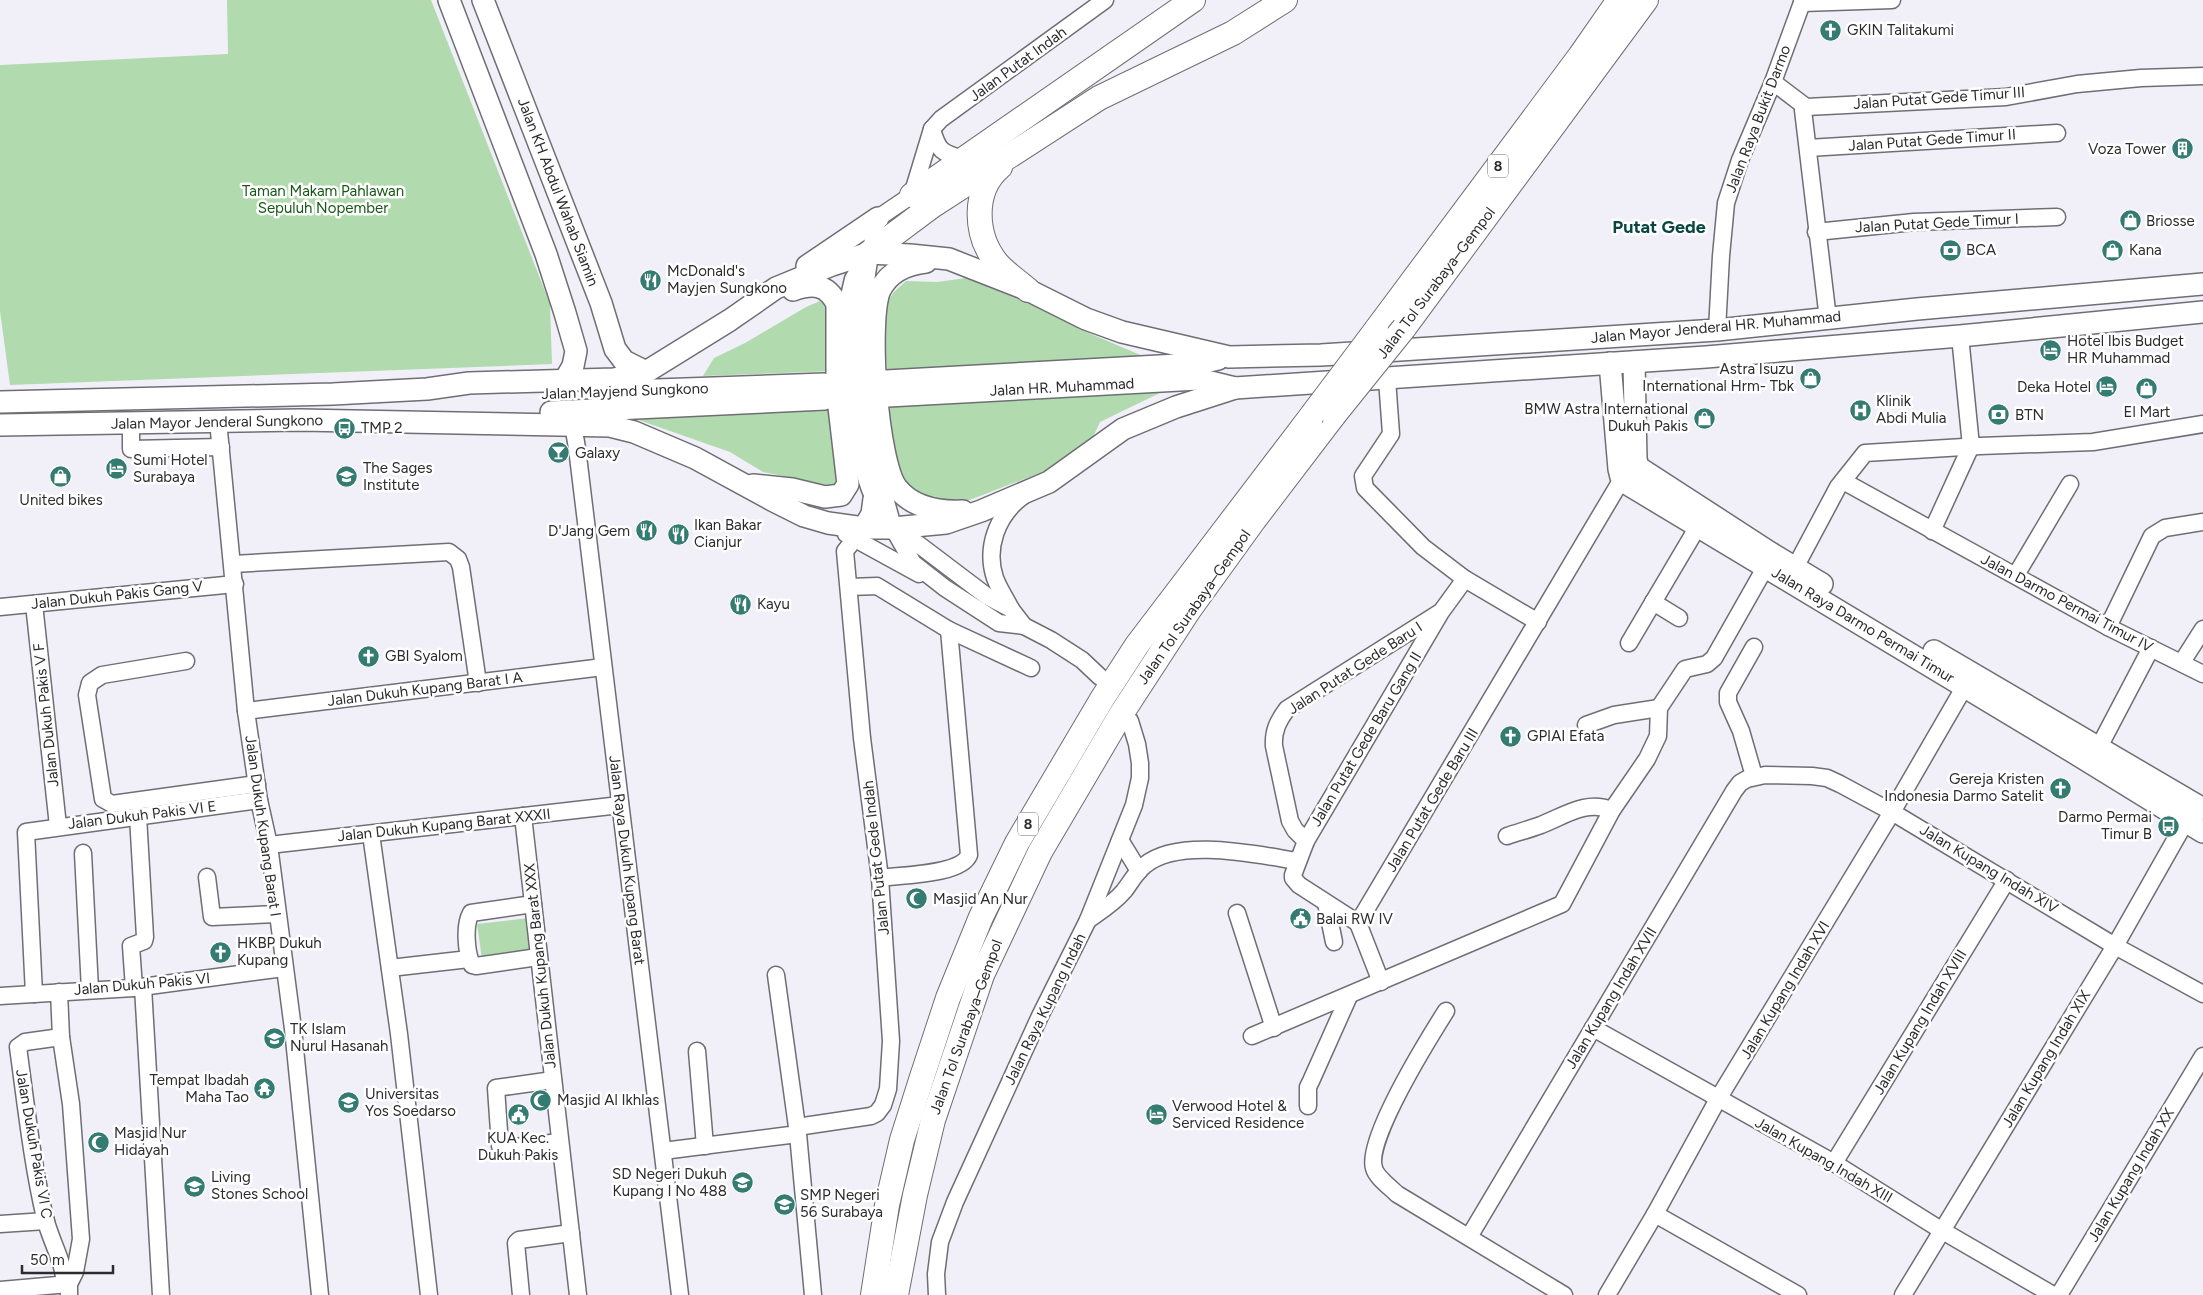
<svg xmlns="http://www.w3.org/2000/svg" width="2203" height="1295" font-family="Figtree,sans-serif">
<rect width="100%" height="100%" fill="#f1f0f9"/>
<!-- green -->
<g fill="#b1daae">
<path d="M227 0H431L550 304 552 364 10 385 0 311V65L228 54Z"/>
<path d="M966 278 1055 314 1079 329 1143 356 887 370C886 347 878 311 894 292 898 288 902 285 906 281L937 282Z"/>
<path d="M820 301 831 307 834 371 703 376 714 358 745 343 806 307Z"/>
<path d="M1168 389 1100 422 1093 437 1077 453 1050 469 949 508 934 507 898 479 887 404Z"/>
<path d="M836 407 846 485 830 496 793 478 763 472 730 452 633 418Z"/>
<path d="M537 917 543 964 484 973 477 924Z"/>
</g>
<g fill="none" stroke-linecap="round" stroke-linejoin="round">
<defs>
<g id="minor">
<path d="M1802 3 1892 0"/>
<path d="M1773 82 1806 107 2006 97 2077 84 2141 78 2203 76"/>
<path d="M1806 107 1803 110 1828 319"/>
<path d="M932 129C938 151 942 153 963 159"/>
<path d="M1808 148 2057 133"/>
<path d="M1816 232 1914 222 2057 217"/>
<path d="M868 254 853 279 850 292C845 343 852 466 879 508"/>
<path d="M1717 330 1721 256 1726 203 1740 160 1773 82 1803 0"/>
<path d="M1387 379 1391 434 1363 476 1365 488 1423 547 1465 579 1538 622"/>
<path d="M218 421 246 711 259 800 269 845 293 1029 320 1295"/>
<path d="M131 423V449L221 447"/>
<path d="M573 425 577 448 680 1295"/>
<path d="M1843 481 2108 627 2203 674"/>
<path d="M894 530 913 563 945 588 999 623 1024 626 1051 640 1082 660 1100 677"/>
<path d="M1932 531 1971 446 1960 336"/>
<path d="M846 534 919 574"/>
<path d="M233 564 449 552 458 559 461 567 478 683"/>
<path d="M2016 575 2070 484"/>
<path d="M1790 577 1838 487 1865 453 1980 446 2093 442 2203 424"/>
<path d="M849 587 877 586 949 630 1031 668"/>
<path d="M1653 602 1679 618"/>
<path d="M34 604 58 826"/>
<path d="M0 607 235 584"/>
<path d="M1011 609C1006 599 999 589 995 578 985 548 997 515 1023 496"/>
<path d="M1024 626 1011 609 988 597 918 544 893 528C887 501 877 475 872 448 858 375 859 290 878 218L912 195 932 129 941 119 1105 0"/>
<path d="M2108 627 2152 536 2165 528 2203 522"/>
<path d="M1629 643 1697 528"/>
<path d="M1754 647 1728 693V702L1741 731 1754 776"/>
<path d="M186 661 102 675 90 683 87 695 103 799 112 804 257 784"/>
<path d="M2182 662 2203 629"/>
<path d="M246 711 603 667"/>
<path d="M1586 725 1614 715 1659 708"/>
<path d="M2099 747 2151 648"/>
<path d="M523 816 578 1295"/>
<path d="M371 834 399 1034 429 1295"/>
<path d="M1507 836C1519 832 1530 829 1541 825 1566 815 1586 800 1612 810"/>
<path d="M1120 840 1139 871"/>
<path d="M1306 841 1295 830 1290 821 1274 746C1273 731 1278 721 1287 709L1439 613"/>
<path d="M269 845 620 805"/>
<path d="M83 853 90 990"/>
<path d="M207 877 212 917 277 914"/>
<path d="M880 878C900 875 961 875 969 855L949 630"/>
<path d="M1326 903 1334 942"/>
<path d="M533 904 471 913C464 925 466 952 472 965L476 966 538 957"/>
<path d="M1237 913 1274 1028"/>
<path d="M1088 920C1101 911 1114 903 1124 891 1131 882 1136 872 1145 865 1179 837 1258 855 1298 861"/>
<path d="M1358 923 1299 885 1293 878V875L1306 841 1441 612 1465 579"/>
<path d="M390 968 469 959"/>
<path d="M1381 982 1358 923 1622 479"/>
<path d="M143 987 161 1295"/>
<path d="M134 988 131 946 144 941 145 937 138 816"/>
<path d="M59 992 61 1037 71 1104 81 1239 75 1272 69 1284V1295"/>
<path d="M34 994 26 832 259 800"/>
<path d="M0 996 134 988 284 968"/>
<path d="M1446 1011C1429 1038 1365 1140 1374 1168 1376 1177 1390 1187 1397 1194L1564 1295"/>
<path d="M1593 1028 1834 1163 1941 1230 2053 1295"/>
<path d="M1252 1036 1562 904 1612 810 1647 759 1658 736 1659 708 1685 669 1707 664 1714 658 1765 568"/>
<path d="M61 1037 25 1042 18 1047C26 1105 32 1162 45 1218 51 1242 63 1259 65 1284"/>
<path d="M697 1051 705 1146"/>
<path d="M553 1080 496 1088 500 1146 505 1148 560 1142"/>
<path d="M1308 1106V1087L1311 1081 1349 996"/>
<path d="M797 1127 871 1116 877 1113 883 1105 888 1089 891 1041 880 878 862 738 845 551 864 528"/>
<path d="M798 1134 813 1295"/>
<path d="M663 1151 798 1134 776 975"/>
<path d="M1834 1163 2007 880"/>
<path d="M1655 1214 1798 1295"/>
<path d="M0 1224 46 1221"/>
<path d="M1469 1237 1734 791 1740 783 1747 779 1765 775 1812 776 1827 778 1840 784 1892 812 2115 946 2203 994"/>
<path d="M0 1290 69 1284"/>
<path d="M521 1295 516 1243 519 1240 571 1233"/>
<path d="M937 1295 936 1274 940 1242 955 1202 1040 1016 1088 920 1134 805 1140 778V763L1137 744 1130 721"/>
<path d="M1607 1295 1655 1214 1718 1099 1892 812 1965 686"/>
<path d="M1903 1295 2115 946 2191 812"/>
<path d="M2059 1295 2203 1056"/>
</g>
<g id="major">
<path d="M449 0 546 254 565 313 576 351 573 366 565 380"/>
<path d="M483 0 601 303 615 349 624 361 646 372"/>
<path d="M926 262C907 264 889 272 880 290 867 319 877 463 897 488 913 508 940 512 963 511"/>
<path d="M807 266 878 218"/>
<path d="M1634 362 1636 459 1638 467 1769 552 1822 584"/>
<path d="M1610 363 1619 469 1621 477 1629 485 2073 752 2203 832"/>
<path d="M886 381 1196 364 1218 359"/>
<path d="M599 392 824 384"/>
<path d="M888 396 1198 379 1235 388"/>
<path d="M0 402 333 394 427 389 469 383 614 379 646 372 730 320 776 288 832 265 869 253 910 255 949 259 1028 290 1086 319 1122 332 1229 357 1321 355 1717 330 1917 309 2203 284"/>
<path d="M551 412 825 399"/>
<path d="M0 425 300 420 610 426 634 432 695 458 772 500 804 516 828 523 864 528H893L946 523 981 511 1049 482 1123 429 1176 407 1235 388 1706 357 1960 336 2203 312"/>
<path d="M753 485 792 489 825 497 841 495 848 484 837 390V304C827 284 813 283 793 290"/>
<path d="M864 528 872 514 874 499"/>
<path d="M1934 651 2203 809"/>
</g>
<g id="highway">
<path d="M1000 167C972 191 975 235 996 262 1005 273 1018 281 1028 290"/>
<path d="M912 195 1193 0"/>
<path d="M869 253 932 206 1099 98 1233 33 1285 0"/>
<path d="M1404 328 1646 0"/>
<path d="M1376 330 1580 56 1619 0"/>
<path d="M873 1295 887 1205 902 1140 922 1077 948 998 981 917 1017 843 1102 699 1137 645 1312 415"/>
<path d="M896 1295 915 1195 933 1120 982 975 1040 852 1120 716 1189 610 1254 520 1334 415"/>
</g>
</defs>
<!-- minor casing -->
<use href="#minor" stroke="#6f6e75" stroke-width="19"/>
<!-- major casing -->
<use href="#major" stroke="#6f6e75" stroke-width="24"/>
<!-- highway casing -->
<use href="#highway" stroke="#6f6e75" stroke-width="26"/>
<!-- minor -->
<use href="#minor" stroke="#fff" stroke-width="16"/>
<!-- major -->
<use href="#major" stroke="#fff" stroke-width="21"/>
<!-- highway -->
<use href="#highway" stroke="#fff" stroke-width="24"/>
<defs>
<g id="highway-bridge">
<path d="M1312 415 1376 330"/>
<path d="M1334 415 1404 328"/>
</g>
</defs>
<!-- highway-bridge casing -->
<use href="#highway-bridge" stroke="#6f6e75" stroke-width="26" stroke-linecap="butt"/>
<!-- highway-bridge -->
<use href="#highway-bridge" stroke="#fff" stroke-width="24"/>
</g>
<!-- icons -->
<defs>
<symbol id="church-disc" viewBox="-11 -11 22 22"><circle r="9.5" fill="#347b72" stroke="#fff"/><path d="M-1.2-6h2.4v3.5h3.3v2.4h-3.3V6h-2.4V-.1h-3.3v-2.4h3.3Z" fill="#fff"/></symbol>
<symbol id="building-disc" viewBox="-11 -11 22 22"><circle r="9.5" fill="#347b72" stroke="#fff"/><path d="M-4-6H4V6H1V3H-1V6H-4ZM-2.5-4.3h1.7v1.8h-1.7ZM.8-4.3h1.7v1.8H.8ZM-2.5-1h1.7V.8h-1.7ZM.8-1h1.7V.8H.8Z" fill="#fff"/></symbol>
<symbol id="shop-disc" viewBox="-11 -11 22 22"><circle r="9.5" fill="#347b72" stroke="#fff"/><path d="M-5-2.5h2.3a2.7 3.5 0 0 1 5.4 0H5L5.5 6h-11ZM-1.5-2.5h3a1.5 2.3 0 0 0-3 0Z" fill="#fff"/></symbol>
<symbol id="bank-disc" viewBox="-11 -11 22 22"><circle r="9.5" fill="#347b72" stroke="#fff"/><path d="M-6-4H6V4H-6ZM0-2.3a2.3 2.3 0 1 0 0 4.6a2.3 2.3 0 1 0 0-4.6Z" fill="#fff"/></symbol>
<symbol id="restaurant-disc" viewBox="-11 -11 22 22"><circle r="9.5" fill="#347b72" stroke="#fff"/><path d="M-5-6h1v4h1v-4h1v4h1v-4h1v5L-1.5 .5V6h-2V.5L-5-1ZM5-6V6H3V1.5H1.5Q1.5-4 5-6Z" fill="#fff"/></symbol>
<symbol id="hotel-disc" viewBox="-11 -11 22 22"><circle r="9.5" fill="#347b72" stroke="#fff"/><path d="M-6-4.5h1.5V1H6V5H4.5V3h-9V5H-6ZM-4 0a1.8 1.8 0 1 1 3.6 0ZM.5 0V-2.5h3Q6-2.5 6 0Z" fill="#fff"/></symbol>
<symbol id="hospital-disc" viewBox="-11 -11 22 22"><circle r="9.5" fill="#347b72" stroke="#fff"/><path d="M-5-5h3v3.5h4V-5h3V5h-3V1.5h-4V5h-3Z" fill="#fff"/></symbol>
<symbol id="bus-disc" viewBox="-11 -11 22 22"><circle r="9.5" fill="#347b72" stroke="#fff"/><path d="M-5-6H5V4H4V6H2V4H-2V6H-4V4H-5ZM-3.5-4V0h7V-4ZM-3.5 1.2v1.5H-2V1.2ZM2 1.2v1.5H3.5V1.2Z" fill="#fff"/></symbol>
<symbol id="bar-disc" viewBox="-11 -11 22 22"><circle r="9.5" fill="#347b72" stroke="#fff"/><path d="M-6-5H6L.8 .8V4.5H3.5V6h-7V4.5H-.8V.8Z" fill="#fff"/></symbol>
<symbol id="university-disc" viewBox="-11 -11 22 22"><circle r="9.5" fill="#347b72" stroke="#fff"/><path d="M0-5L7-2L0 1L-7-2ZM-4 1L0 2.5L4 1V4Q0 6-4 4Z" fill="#fff"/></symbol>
<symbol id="mosque-disc" viewBox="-11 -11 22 22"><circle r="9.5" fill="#347b72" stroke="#fff"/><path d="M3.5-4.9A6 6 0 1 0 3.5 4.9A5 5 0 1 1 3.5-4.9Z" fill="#fff"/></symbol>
<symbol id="civic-disc" viewBox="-11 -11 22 22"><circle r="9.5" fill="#347b72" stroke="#fff"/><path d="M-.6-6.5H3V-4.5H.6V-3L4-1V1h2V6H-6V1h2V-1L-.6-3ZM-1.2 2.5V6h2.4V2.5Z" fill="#fff"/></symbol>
<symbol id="school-disc" viewBox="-11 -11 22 22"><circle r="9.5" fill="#347b72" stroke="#fff"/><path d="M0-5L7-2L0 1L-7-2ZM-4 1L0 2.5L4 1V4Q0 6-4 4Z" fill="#fff"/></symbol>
<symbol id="temple-disc" viewBox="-11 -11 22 22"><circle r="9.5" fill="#347b72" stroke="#fff"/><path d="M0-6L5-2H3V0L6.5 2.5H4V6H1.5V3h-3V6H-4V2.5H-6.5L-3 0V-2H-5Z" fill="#fff"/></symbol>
</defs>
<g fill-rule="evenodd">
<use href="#church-disc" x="1818" y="18" width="25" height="25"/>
<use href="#building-disc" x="2170" y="136" width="25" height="25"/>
<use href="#shop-disc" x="2118" y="208" width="25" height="25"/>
<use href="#bank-disc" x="1938" y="238" width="25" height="25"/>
<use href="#shop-disc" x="2100" y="238" width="25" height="25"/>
<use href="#restaurant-disc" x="638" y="268" width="25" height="25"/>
<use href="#hotel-disc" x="2038" y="338" width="25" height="25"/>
<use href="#shop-disc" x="1798" y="366" width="25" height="25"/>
<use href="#hotel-disc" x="2094" y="374" width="25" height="25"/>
<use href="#shop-disc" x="2134" y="376" width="25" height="25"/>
<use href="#hospital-disc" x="1848" y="398" width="25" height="25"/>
<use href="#bank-disc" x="1986" y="402" width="25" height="25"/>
<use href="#shop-disc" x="1692" y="406" width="25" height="25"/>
<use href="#bus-disc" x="332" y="416" width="25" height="25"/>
<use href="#bar-disc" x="546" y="440" width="25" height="25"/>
<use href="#hotel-disc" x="104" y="456" width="25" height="25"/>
<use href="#shop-disc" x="48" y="464" width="25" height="25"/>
<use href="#university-disc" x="334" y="464" width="25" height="25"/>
<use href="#restaurant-disc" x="634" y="518" width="25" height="25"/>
<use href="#restaurant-disc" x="666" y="522" width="25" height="25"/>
<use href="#restaurant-disc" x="728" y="592" width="25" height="25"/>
<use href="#church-disc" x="356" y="644" width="25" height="25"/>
<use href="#church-disc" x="1498" y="724" width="25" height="25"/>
<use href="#church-disc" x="2048" y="776" width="25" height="25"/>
<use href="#bus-disc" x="2156" y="814" width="25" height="25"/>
<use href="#mosque-disc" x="904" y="886" width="25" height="25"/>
<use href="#civic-disc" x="1288" y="906" width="25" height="25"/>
<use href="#church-disc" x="208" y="940" width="25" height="25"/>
<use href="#school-disc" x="262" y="1026" width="25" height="25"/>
<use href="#temple-disc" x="252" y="1076" width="25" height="25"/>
<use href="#mosque-disc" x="528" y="1088" width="25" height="25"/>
<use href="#university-disc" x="336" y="1090" width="25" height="25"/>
<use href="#civic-disc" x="506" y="1102" width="25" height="25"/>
<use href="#hotel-disc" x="1144" y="1102" width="25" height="25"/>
<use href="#mosque-disc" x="86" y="1130" width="25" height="25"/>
<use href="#school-disc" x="730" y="1170" width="25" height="25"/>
<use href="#school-disc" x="182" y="1174" width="25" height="25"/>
<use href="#school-disc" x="772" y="1192" width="25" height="25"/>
</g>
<g text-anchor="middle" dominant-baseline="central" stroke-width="5" stroke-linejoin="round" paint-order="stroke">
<!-- shield labels -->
<g fill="#fff" stroke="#6b6b6d" stroke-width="1">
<rect x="1488" y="154.5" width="20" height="23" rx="4"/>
<rect x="1018" y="812.5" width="20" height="23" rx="4"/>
</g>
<g font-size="14" font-weight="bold" fill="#2c2c2f">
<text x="1498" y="166">8</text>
<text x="1028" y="824">8</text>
</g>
<!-- poi labels -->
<g font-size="15" fill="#2c2c2f" stroke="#fff" text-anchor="start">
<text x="1847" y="30">GKIN Talitakumi</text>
<text x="2166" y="149" text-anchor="end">Voza Tower</text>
<text x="2146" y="221">Briosse</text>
<text x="1966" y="250">BCA</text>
<text x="2129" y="250">Kana</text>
<text x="667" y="271">McDonald's<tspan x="667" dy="17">Mayjen Sungkono</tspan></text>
<text x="2067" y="341">Hotel Ibis Budget<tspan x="2067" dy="17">HR Muhammad</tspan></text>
<text x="1794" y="369" text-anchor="end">Astra Isuzu<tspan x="1794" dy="17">International Hrm- Tbk</tspan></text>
<text x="2091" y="387" text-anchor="end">Deka Hotel</text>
<text x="1876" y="401">Klinik<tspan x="1876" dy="17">Abdi Mulia</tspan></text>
<text x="1688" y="409" text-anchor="end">BMW Astra International<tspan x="1688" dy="17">Dukuh Pakis</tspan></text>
<text x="2147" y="412" text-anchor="middle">El Mart</text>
<text x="2015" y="415">BTN</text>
<text x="361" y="428">TMP 2</text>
<text x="575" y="453">Galaxy</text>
<text x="133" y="460">Sumi Hotel<tspan x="133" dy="17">Surabaya</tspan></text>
<text x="363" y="468">The Sages<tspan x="363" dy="17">Institute</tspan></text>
<text x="61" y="500" text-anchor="middle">United bikes</text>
<text x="694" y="525">Ikan Bakar<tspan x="694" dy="17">Cianjur</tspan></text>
<text x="630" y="531" text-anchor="end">D'Jang Gem</text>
<text x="757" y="604">Kayu</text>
<text x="385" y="656">GBI Syalom</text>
<text x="1527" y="736">GPIAI Efata</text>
<text x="2044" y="779" text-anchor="end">Gereja Kristen<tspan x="2044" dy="17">Indonesia Darmo Satelit</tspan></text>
<text x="2152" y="817" text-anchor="end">Darmo Permai<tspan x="2152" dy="17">Timur B</tspan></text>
<text x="933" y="899">Masjid An Nur</text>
<text x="1316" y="919">Balai RW IV</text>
<text x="237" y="943">HKBP Dukuh<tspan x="237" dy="17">Kupang</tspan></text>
<text x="290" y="1029">TK Islam<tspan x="290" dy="17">Nurul Hasanah</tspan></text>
<text x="249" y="1080" text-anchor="end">Tempat Ibadah<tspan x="249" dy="17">Maha Tao</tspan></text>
<text x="365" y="1094">Universitas<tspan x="365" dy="17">Yos Soedarso</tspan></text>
<text x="557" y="1100">Masjid Al Ikhlas</text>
<text x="1172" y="1106">Verwood Hotel &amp;<tspan x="1172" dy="17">Serviced Residence</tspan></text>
<text x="114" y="1133">Masjid Nur<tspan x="114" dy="17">Hidayah</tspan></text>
<text x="518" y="1138" text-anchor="middle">KUA Kec.<tspan x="518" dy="17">Dukuh Pakis</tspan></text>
<text x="727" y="1174" text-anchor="end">SD Negeri Dukuh<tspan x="727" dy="17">Kupang I No 488</tspan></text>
<text x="211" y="1177">Living<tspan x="211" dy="17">Stones School</tspan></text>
<text x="800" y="1195">SMP Negeri<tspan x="800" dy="17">56 Surabaya</tspan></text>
</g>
<!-- street labels -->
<g font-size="15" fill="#2c2c2f" stroke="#fff">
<text transform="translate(1018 64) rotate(-36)">Jalan Putat Indah</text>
<text transform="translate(1939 98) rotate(-4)">Jalan Putat Gede Timur III</text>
<text transform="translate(1758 119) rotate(-69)">Jalan Raya Bukit Darmo</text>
<text transform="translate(1932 140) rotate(-4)">Jalan Putat Gede Timur II</text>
<text transform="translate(558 192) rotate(69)">Jalan KH Abdul Wahab Siamin</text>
<text transform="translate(1937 223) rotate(-3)">Jalan Putat Gede Timur I</text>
<text transform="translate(1436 283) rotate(-53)">Jalan Tol Surabaya–Gempol</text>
<text transform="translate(1716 327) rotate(-5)">Jalan Mayor Jenderal HR. Muhammad</text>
<text transform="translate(1062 387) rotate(-3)">Jalan HR. Muhammad</text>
<text transform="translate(625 391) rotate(-2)">Jalan Mayjend Sungkono</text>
<text transform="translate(217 422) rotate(-1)">Jalan Mayor Jenderal Sungkono</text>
<text transform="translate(117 595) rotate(-6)">Jalan Dukuh Pakis Gang V</text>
<text transform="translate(2067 603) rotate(28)">Jalan Darmo Permai Timur IV</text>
<text transform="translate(1194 607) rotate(-55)">Jalan Tol Surabaya–Gempol</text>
<text transform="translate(1863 625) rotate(31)">Jalan Raya Darmo Permai Timur</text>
<text transform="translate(1355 668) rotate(-33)">Jalan Putat Gede Baru I</text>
<text transform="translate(425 689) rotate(-7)">Jalan Dukuh Kupang Barat I A</text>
<text transform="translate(46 715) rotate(-96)">Jalan Dukuh Pakis V F</text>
<text transform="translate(1366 739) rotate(-59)">Jalan Putat Gede Baru Gang II</text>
<text transform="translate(1432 800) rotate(-59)">Jalan Putat Gede Baru III</text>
<text transform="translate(142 815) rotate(-7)">Jalan Dukuh Pakis VI E</text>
<text transform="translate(444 825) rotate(-6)">Jalan Dukuh Kupang Barat XXXII</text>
<text transform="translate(263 826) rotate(82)">Jalan Dukuh Kupang Barat I</text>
<text transform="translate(876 858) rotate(-96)">Jalan Putat Gede Indah</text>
<text transform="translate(627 860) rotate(83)">Jalan Raya Dukuh Kupang Barat</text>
<text transform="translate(1989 869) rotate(31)">Jalan Kupang Indah XIV</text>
<text transform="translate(540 966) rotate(-96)">Jalan Dukuh Kupang Barat XXX</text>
<text transform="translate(142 984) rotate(-5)">Jalan Dukuh Pakis VI</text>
<text transform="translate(1785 990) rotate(-59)">Jalan Kupang Indah XVI</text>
<text transform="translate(1611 998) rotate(-59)">Jalan Kupang Indah XVII</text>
<text transform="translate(1045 1009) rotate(-64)">Jalan Raya Kupang Indah</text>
<text transform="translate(1920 1022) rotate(-59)">Jalan Kupang Indah XVIII</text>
<text transform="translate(966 1027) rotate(-70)">Jalan Tol Surabaya–Gempol</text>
<text transform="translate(2046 1059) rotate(-59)">Jalan Kupang Indah XIX</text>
<text transform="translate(34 1144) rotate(80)">Jalan Dukuh Pakis VI C</text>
<text transform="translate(1824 1160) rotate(30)">Jalan Kupang Indah XIII</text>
<text transform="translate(2131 1175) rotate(-59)">Jalan Kupang Indah XX</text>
</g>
<!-- park labels -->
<g font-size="15" fill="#175816" stroke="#fff">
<text x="323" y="191">Taman Makam Pahlawan<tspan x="323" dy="17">Sepuluh Nopember</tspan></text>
</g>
<!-- quarter labels -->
<g font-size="18" font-weight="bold" fill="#084741" stroke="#fff">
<text x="1659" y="227">Putat Gede</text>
</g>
</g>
<!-- scale -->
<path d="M22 1265v8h91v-8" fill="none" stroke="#2c2c2f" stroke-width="2.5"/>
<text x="30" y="1265" font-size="15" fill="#2c2c2f" stroke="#ffffff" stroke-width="4" paint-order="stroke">50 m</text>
</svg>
